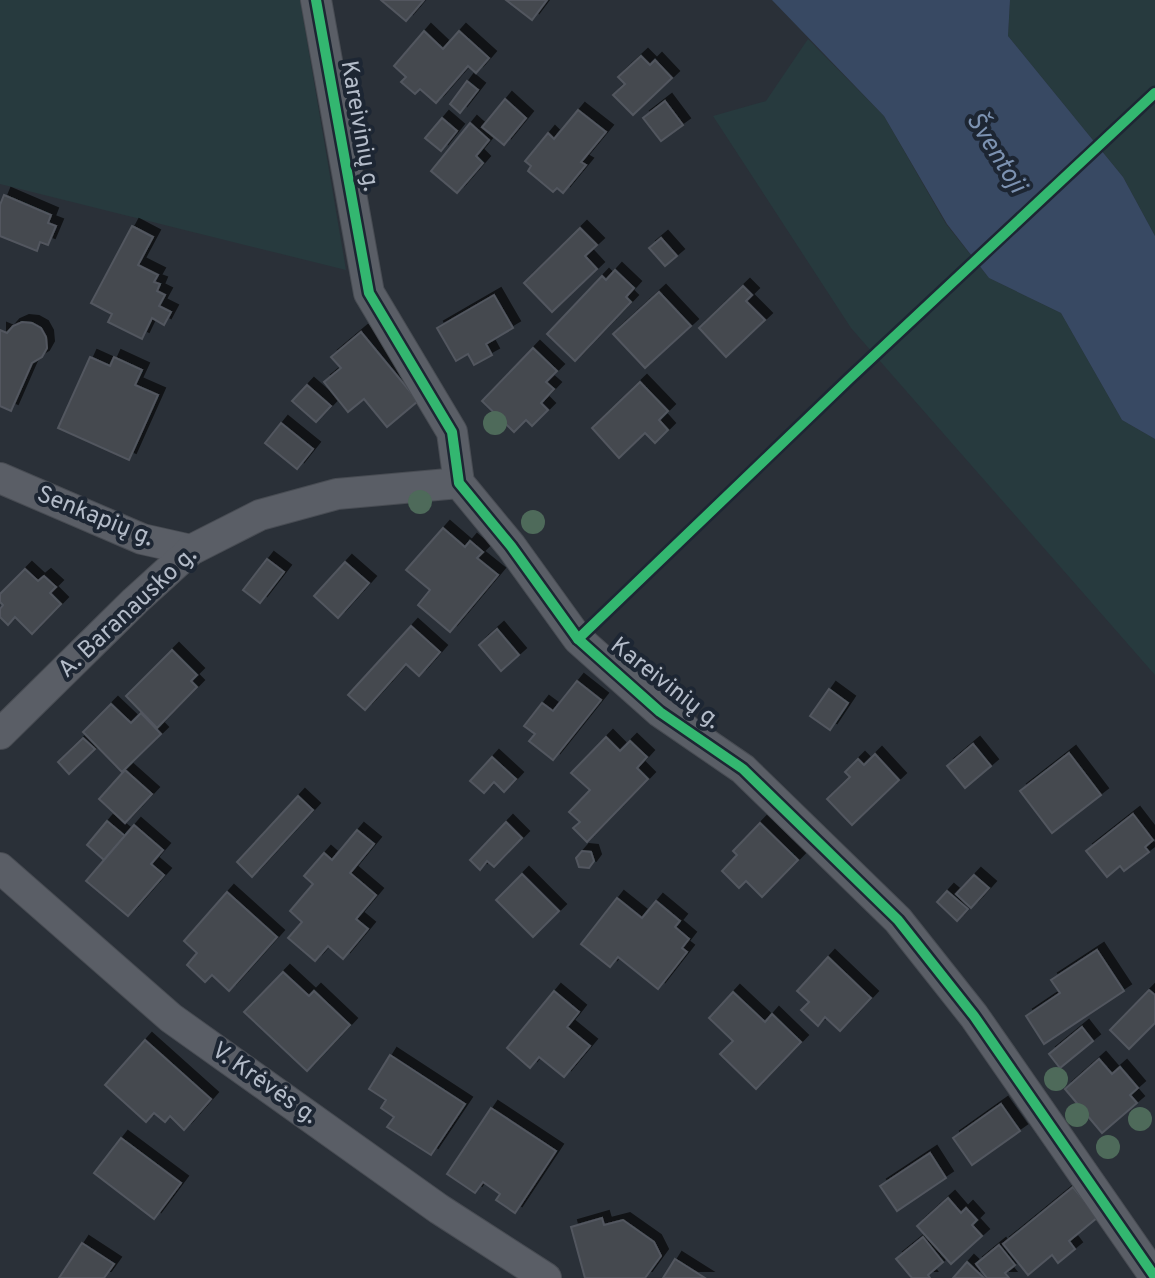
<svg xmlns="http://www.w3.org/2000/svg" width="1155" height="1278" font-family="Overpass,sans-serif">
<defs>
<filter id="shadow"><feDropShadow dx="7" dy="-7" stdDeviation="0" flood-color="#0009"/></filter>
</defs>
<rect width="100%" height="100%" fill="#2a3038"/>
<!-- green -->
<g fill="#273a3e">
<path d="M0 0H300L346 270 0 184Z"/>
<path d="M1010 0H1155V236L1123 177 1008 36Z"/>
<path d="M808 39 884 116 946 224 989 278 1061 313 1122 420 1155 439V675L851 328 713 116 766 101Z"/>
</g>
<!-- water -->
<path fill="#384963" d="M772 0H1010L1008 36 1123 177 1155 236V439L1122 420 1061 313 989 278 947 224 884 116Z"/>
<!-- building -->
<g fill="#444950" stroke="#52575f" stroke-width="2" filter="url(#shadow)">
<path d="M381 0H424L406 21Z"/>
<path d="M506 0H547L532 20Z"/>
<path d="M424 31 443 49 459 31 489 58 476 73 468 66 436 103 420 89 415 94 401 82 406 77 394 66Z"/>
<path d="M641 56 650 65 655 60 672 78 633 115 613 95 625 84 618 77Z"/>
<path d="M467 81 478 90 460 113 450 104Z"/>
<path d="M505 99 526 118 504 145 482 127Z"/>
<path d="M665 101 683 125 661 141 643 118Z"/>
<path d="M578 110 606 132 581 162 586 165 563 193 557 188 553 192 528 171 531 166 525 161 548 133 554 139Z"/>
<path d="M442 118 457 131 441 151 425 138Z"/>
<path d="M470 123 489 140 476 156 483 163 457 193 431 171Z"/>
<path d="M4 195 51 215 48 223 56 226 48 245 40 242 37 251 0 236V205Z"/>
<path d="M132 226 153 237 138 265 158 275 154 282 160 284 157 291 165 295 159 306 171 312 164 325 152 318 142 339 108 322 112 314 91 303Z"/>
<path d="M580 228 597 245 585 256 597 269 552 312 524 283Z"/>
<path d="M661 238 677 256 665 266 649 248Z"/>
<path d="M615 270 634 288 626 297 631 302 575 361 547 334 602 276 606 280Z"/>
<path d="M743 286 752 295 746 301 765 320 726 357 699 328Z"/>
<path d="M659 292 691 326 645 368 613 334Z"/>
<path d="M494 295 513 328 486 344 492 355 474 365 468 354 456 361 437 328Z"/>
<path d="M22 322 32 323 41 328 46 337 47 348 42 357 32 363 11 411 0 406V330L7 333 13 326Z"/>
<path d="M361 332 418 401 387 427 364 399 348 412 324 382 341 368 331 357Z"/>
<path d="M533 348 557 371 546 382 554 389 541 403 548 410 532 426 526 420 514 432 482 401Z"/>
<path d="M90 357 110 366 114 357 142 370 135 385 158 395 129 460 58 428Z"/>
<path d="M640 382 668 411 659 420 668 430 655 443 645 433 619 458 592 428Z"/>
<path d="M307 385 331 406 316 422 292 401Z"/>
<path d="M281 423 313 449 297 469 265 443Z"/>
<path d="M443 528 465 547 470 541 483 552 477 558 498 575 450 632 418 605 430 590 406 570Z"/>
<path d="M267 559 284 572 260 603 243 590Z"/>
<path d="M345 562 369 583 338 618 314 596Z"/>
<path d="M25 569 38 581 44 576 56 587 50 593 61 604 32 634 15 617 8 625 0 617V609L3 605 0 602V594Z"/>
<path d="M411 626 440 652 419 676 406 664 365 710 348 695Z"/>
<path d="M497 629 519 655 501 671 479 645Z"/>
<path d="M172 650 197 675 191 681 197 687 157 728 126 696Z"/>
<path d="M577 681 601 700 553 760 529 741 535 734 524 726 542 703 553 711Z"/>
<path d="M829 689 848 703 830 730 810 716Z"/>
<path d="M111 704 131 723 141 713 161 734 122 772 83 732Z"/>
<path d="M606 737 620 751 630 741 647 757 637 768 648 779 587 842 573 828 580 822 569 812 590 790 571 773Z"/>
<path d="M83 738 95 749 69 774 58 762Z"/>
<path d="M973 744 991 766 965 788 947 766Z"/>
<path d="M1069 753 1101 795 1052 833 1020 791Z"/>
<path d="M875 754 899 780 852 825 827 799 850 777 845 772 858 759 864 765Z"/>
<path d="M492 757 516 779 504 792 494 782 484 793 470 781Z"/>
<path d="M125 770 152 794 125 823 99 799Z"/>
<path d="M298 796 313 810 252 877 237 862Z"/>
<path d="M1133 814 1153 840 1145 847 1149 852 1124 871 1120 866 1107 877 1086 851Z"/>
<path d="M107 821 125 836 104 860 87 845Z"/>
<path d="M506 822 522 838 494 867 487 861 480 870 470 860Z"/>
<path d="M760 823 798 860 762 897 746 881 739 888 722 871 737 855 733 851Z"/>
<path d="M134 825 163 850 151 864 164 875 128 916 86 881Z"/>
<path d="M357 830 374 844 350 873 376 895 356 919 368 929 343 959 328 946 315 961 288 938 302 922 290 911 313 884 304 876 324 853 332 860Z"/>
<path d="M582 851 591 852 594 861 589 868 579 867 576 858Z"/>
<path d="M522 874 559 911 533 937 496 900Z"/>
<path d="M974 875 989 888 971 908 956 894Z"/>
<path d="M947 891 968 909 957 921 937 902Z"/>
<path d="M227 892 277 937 229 991 212 975 205 982 187 965 197 953 184 941Z"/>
<path d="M617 898 642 918 656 901 680 921 675 927 689 939 682 948 687 952 658 989 618 957 610 967 581 944Z"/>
<path d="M1097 950 1124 991 1044 1044 1026 1016 1060 993 1051 980Z"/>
<path d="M828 957 871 998 840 1031 825 1017 818 1026 801 1010 809 1002 797 991Z"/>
<path d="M283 972 309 996 314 991 350 1025 307 1071 244 1012Z"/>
<path d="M1149 990 1155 995V1023L1129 1049 1110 1030Z"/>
<path d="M554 991 579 1012 567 1027 590 1046 564 1077 539 1057 530 1068 507 1048Z"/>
<path d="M733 992 765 1022 772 1014 801 1042 756 1089 720 1054 733 1041 709 1018Z"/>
<path d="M1082 1027 1093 1041 1060 1068 1049 1054Z"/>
<path d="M145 1040 211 1099 184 1130 170 1116 165 1122 154 1113 146 1122 105 1085Z"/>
<path d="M390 1055 465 1104 431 1155 387 1127 394 1117 381 1108 386 1100 369 1089Z"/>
<path d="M1099 1059 1112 1074 1120 1067 1138 1088 1130 1095 1137 1103 1102 1133 1065 1089Z"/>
<path d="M1001 1104 1020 1131 972 1165 953 1138Z"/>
<path d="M491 1108 556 1151 515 1213 496 1200 500 1194 483 1182 475 1193 447 1174Z"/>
<path d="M121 1138 181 1183 154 1219 94 1173Z"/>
<path d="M930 1153 946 1178 897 1211 880 1186Z"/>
<path d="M1073 1187 1098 1217 1069 1241 1075 1249 1058 1263 1052 1255 1028 1275 1003 1244Z"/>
<path d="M948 1198 961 1213 966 1208 977 1220 972 1225 982 1236 951 1264 917 1226Z"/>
<path d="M602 1218 604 1225 623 1220 654 1242 661 1256 645 1278H585L571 1227Z"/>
<path d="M923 1237 943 1262 928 1275 930 1278H912L896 1259Z"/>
<path d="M82 1243 114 1264 104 1278H59Z"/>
<path d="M999 1245 1015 1265 1005 1273 1009 1278H987L976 1264Z"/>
<path d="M675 1259 705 1278H663Z"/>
<path d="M967 1262 984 1278H953Z"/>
</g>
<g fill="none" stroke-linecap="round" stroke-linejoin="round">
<defs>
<g id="street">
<path d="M316 0 369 293 452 432 459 483 511 546 578 639 660 712 743 769 898 920 974 1016 1155 1277"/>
<path d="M0 478 142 539 191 550"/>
<path d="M0 734 135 601 191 550 260 515 337 494 459 483"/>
<path d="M0 868 171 1018 439 1209 546 1278"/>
</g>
</defs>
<!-- street casing -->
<use href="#street" stroke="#484c53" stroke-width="32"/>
<!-- street -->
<use href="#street" stroke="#5a5e66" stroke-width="30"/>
<defs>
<g id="cycleway">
<path d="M316 0 369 293 452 432 459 483 511 546 578 639 660 712 743 769 898 920 974 1016 1155 1277"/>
<path d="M578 639 849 379 1155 93"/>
</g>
</defs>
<!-- cycleway casing -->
<use href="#cycleway" stroke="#1d2633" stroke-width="15"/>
<!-- cycleway -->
<use href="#cycleway" stroke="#33b770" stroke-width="10"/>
</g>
<!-- trees -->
<g fill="#4e6a5a">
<circle cx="495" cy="423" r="12"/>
<circle cx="420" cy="502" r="12"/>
<circle cx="533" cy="522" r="12"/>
<circle cx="1056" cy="1079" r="12"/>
<circle cx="1077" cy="1115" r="12"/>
<circle cx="1140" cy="1119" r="12"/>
<circle cx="1108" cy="1147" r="12"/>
</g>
<g text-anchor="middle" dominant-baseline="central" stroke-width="8" stroke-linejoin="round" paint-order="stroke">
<!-- street labels -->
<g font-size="24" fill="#b4bcc9" stroke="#1d2633">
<text transform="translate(359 126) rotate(80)">Kareivinių g.</text>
<text transform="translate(95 517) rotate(22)">Senkapių g.</text>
<text transform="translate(128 613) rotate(-43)">A. Baranausko g.</text>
<text transform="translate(665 684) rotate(38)">Kareivinių g.</text>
<text transform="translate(264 1084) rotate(35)">V. Krėvės g.</text>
</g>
<!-- water labels -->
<g font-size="26" font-style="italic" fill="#7c92b1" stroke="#1d2633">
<text transform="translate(995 153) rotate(58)">Šventoji</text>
</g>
</g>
</svg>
